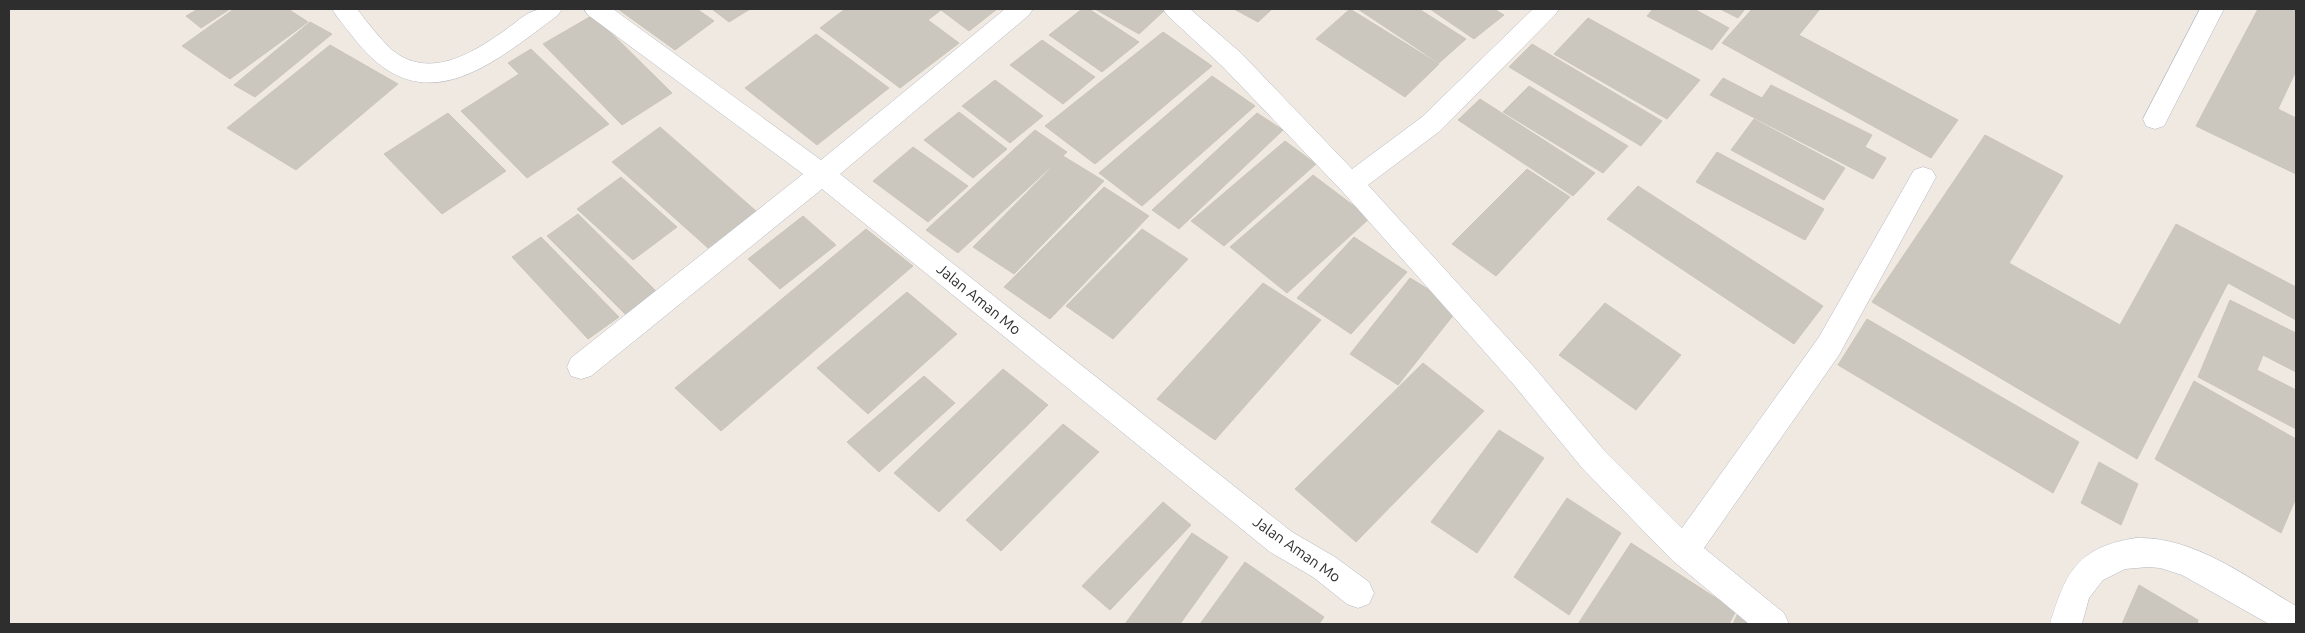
<svg xmlns="http://www.w3.org/2000/svg" width="2305" height="633" font-family="Ubuntu,sans-serif">
<rect width="100%" height="100%" fill="#efe9e1"/>
<!-- building -->
<g fill="#cbc7bf" stroke="#cbc5ba">
<path d="M198 9H230L201 28 186 16Z"/>
<path d="M234 9H288L308 22 230 79 182 46Z"/>
<path d="M618 9H697L714 21 675 50Z"/>
<path d="M712 9H750L729 22Z"/>
<path d="M845 9H997L969 31 941 10 928 20 959 43 900 88 820 28Z"/>
<path d="M1082 9H1089L1139 42 1102 72 1049 35Z"/>
<path d="M1095 9H1166L1139 34Z"/>
<path d="M1234 9H1268L1271 10 1258 22Z"/>
<path d="M1350 9 1439 64 1405 97 1316 39Z"/>
<path d="M1358 9H1419L1466 39 1439 63Z"/>
<path d="M1430 9H1494L1504 15 1474 39Z"/>
<path d="M1653 9H1694L1729 28 1712 50 1647 16Z"/>
<path d="M1720 9H1745L1738 18Z"/>
<path d="M1752 9H1820L1799 35 1958 120 1931 158 1722 43Z"/>
<path d="M2258 9H2296V71L2278 109 2296 118V174L2196 126Z"/>
<path d="M593 15 672 93 622 125 543 44Z"/>
<path d="M1588 18 1700 80 1667 119 1554 54Z"/>
<path d="M310 22 332 34 255 97 234 85Z"/>
<path d="M1163 32 1212 66 1095 164 1045 126Z"/>
<path d="M816 34 889 88 817 145 745 88Z"/>
<path d="M1042 40 1095 77 1063 104 1010 65Z"/>
<path d="M1532 44 1662 121 1641 146 1509 67Z"/>
<path d="M330 45 398 84 296 170 227 128Z"/>
<path d="M531 49 609 124 527 178 461 111 519 74 508 63Z"/>
<path d="M1212 76 1255 106 1142 206 1099 173Z"/>
<path d="M1723 78 1762 98 1771 85 1872 135 1865 147 1886 158 1873 179 1710 95Z"/>
<path d="M995 80 1043 116 1010 143 962 106Z"/>
<path d="M1529 86 1628 146 1603 173 1503 112Z"/>
<path d="M1480 99 1595 173 1573 196 1458 120Z"/>
<path d="M959 112 1007 149 973 178 924 140Z"/>
<path d="M448 113 506 171 442 214 384 154Z"/>
<path d="M1257 113 1283 130 1179 229 1152 210Z"/>
<path d="M1754 119 1845 168 1824 200 1731 150Z"/>
<path d="M660 127 756 211 708 248 612 162Z"/>
<path d="M1035 130 1067 152 958 253 926 230Z"/>
<path d="M1985 135 2063 176 2009 263 2120 325 2176 224 2296 287V320L2228 283 2137 459 1872 302Z"/>
<path d="M1285 141 1316 164 1224 246 1191 221Z"/>
<path d="M913 147 968 186 928 222 873 181Z"/>
<path d="M1717 152 1824 209 1805 240 1696 182Z"/>
<path d="M1063 156 1104 181 1014 274 973 247Z"/>
<path d="M1527 169 1570 197 1496 276 1452 244Z"/>
<path d="M1313 175 1370 218 1287 293 1230 247Z"/>
<path d="M621 177 677 227 633 260 577 209Z"/>
<path d="M1638 186 1823 306 1794 344 1607 219Z"/>
<path d="M1104 187 1149 216 1050 319 1004 287Z"/>
<path d="M578 214 657 292 626 315 547 236Z"/>
<path d="M803 216 836 245 780 289 748 259Z"/>
<path d="M866 229 913 266 721 431 675 388Z"/>
<path d="M1142 229 1188 259 1113 339 1066 306Z"/>
<path d="M541 237 619 317 588 339 512 257Z"/>
<path d="M1354 237 1407 272 1351 334 1297 298Z"/>
<path d="M1410 278 1459 308 1398 385 1350 354Z"/>
<path d="M1263 283 1321 320 1215 440 1157 399Z"/>
<path d="M907 292 957 334 868 414 817 368Z"/>
<path d="M2230 300 2296 333V372L2263 355 2257 370 2296 390V429L2198 377Z"/>
<path d="M1605 303 1681 355 1636 410 1559 355Z"/>
<path d="M1867 319 2079 442 2053 493 1838 365Z"/>
<path d="M1423 363 1484 411 1356 542 1295 489Z"/>
<path d="M1003 369 1048 405 939 512 894 473Z"/>
<path d="M924 376 955 403 879 472 847 442Z"/>
<path d="M2194 381 2296 439V498L2281 533 2155 459Z"/>
<path d="M1063 424 1099 452 1001 551 966 520Z"/>
<path d="M1499 430 1544 458 1477 553 1431 522Z"/>
<path d="M2099 462 2138 484 2121 525 2081 503Z"/>
<path d="M1567 498 1621 533 1569 615 1514 577Z"/>
<path d="M1163 502 1191 525 1110 610 1082 586Z"/>
<path d="M1192 533 1228 557 1180 624H1125Z"/>
<path d="M1631 543 1736 611 1729 624H1578Z"/>
<path d="M1245 562 1324 617 1319 624H1200Z"/>
<path d="M2139 585 2198 620 2197 624H2122Z"/>
<path d="M1737 615 1754 624H1733Z"/>
</g>
<g fill="none" stroke-linecap="round" stroke-linejoin="round">
<defs>
<g id="minor">
<path d="M332 9H357C368 23 379 38 392 50 429 80 471 54 504 31 529 13 529 7 562 9L558 15C490 66 421 126 353 37 346 28 338 19 332 9Z"/>
<path d="M584 9H613L821 160 1005 9H1033L1029 15 840 174 1292 532 1335 557 1369 582 1374 593 1369 604 1358 608 1347 604 1313 577 1270 552 822 189 591 376 581 379 571 376 567 367 571 358 803 174 588 15Z"/>
<path d="M1163 9H1190L1241 53 1352 169 1422 117 1533 9H1559L1555 15 1440 131 1368 185 1534 367 1603 449 1682 528 1819 337 1914 170 1923 167 1932 170 1936 177 1839 355 1704 548 1784 613 1789 624H1749L1673 561 1583 469 1514 385 1342 191 1223 67 1167 15Z"/>
<path d="M2200 9H2224L2164 126 2155 129 2146 126 2143 119Z"/>
<path d="M2136 538C2194 536 2248 578 2296 606V624H2269L2182 575 2160 568 2148 567 2125 569 2103 580 2089 598 2082 624H2050C2066 571 2078 547 2136 538Z"/>
</g>
</defs>
<!-- minor casing -->
<use href="#minor" stroke="#b4b7c1" stroke-width="1"/>
<!-- minor -->
<use href="#minor" fill="#fff" fill-rule="evenodd"/>
</g>
<g text-anchor="middle" dominant-baseline="central" stroke-width="4" stroke-linejoin="round" paint-order="stroke">
<!-- street labels -->
<g font-size="15" fill="#2e2e2e" stroke="#fff">
<text transform="translate(979 299) rotate(39)">Jalan Aman Mo</text>
<text transform="translate(1297 549) rotate(35)">Jalan Aman Mo</text>
</g>
</g>
<!-- border -->
<rect width="2305" height="633" fill="none" stroke="#2e2e2e" stroke-width="20"/>
</svg>
